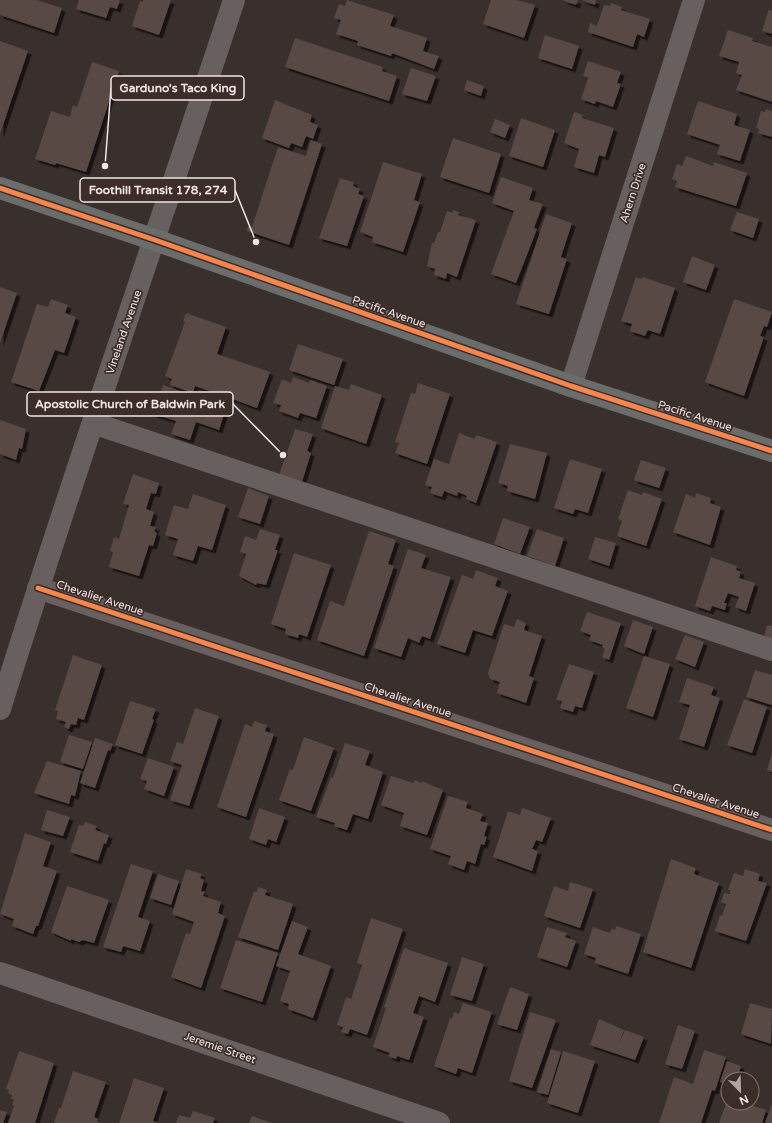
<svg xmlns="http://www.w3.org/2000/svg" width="772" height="1123" font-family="'Varela Round',sans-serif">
<defs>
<filter id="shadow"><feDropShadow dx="3.5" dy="3.5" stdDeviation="0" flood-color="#0009"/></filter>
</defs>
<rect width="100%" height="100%" fill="#39302e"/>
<!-- building -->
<g fill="#584844" filter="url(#shadow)">
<path d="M0 0H37L62 8 54 33 0 15Z"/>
<path d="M79 0H120L117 9 110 7 106 18 76 9Z"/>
<path d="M143 0H171L159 35 132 26 140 1 143 2Z"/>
<path d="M347 0 394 15 390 26 427 38 423 51 439 56 434 69 392 53 391 56 357 45 358 41 336 34 341 20 334 18 339 4 345 6Z"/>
<path d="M491 0H517L535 5 524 38 483 24Z"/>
<path d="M562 0H578L576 5Z"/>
<path d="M582 0H596L595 5Z"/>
<path d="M611 3 622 7 621 10 650 19 644 37 637 34 633 47 588 32 590 23 597 26 604 5 610 6Z"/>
<path d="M769 9 772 11V34L762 31Z"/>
<path d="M728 30 753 38 752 41 772 47V102L736 90 742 75 736 73 739 62 719 56Z"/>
<path d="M545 35 579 46 572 69 538 58Z"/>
<path d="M295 38 383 67 382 71 397 76 389 101 285 67Z"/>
<path d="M0 41 28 51 0 134Z"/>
<path d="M588 61 621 72 617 83 621 84 613 107 596 101 595 104 581 99 588 78 583 76Z"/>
<path d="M92 62 119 71 86 172 56 163 55 165 35 159 51 111 70 117 73 105 77 107Z"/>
<path d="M411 68 436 76 427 101 402 94Z"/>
<path d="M467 80 484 86 481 96 464 90Z"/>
<path d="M275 100 312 115 310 122 318 125 313 139 306 136 302 147 291 143 289 148 262 138Z"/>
<path d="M698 101 737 114 734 125 750 130 740 161 717 154 720 145 687 134Z"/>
<path d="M766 109 772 111V137L758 133 759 129 756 128 761 111 765 112Z"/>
<path d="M574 112 583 115 582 118 614 128 605 157 599 155 594 173 574 167 579 149 564 143Z"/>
<path d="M521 118 555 130 543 167 509 156Z"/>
<path d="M495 119 510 125 505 138 490 132Z"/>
<path d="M453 138 501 154 489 193 440 177Z"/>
<path d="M311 140 322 144 289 245 247 231 248 226 252 227 278 147 306 156Z"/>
<path d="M686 156 713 166 714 162 747 173 736 206 675 187 677 181 672 179 677 164 682 166Z"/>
<path d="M383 162 422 174 414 200 420 202 403 252 372 242 373 237 360 232Z"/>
<path d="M501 177 533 188 529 200 543 204 534 228 537 229 516 283 491 274 514 211 492 203Z"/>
<path d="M340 178 354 182 353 186 360 189 358 194 364 196 347 246 319 238Z"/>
<path d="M453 210 459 212 458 215 476 220 457 277 447 273 446 279 434 275 435 269 427 266 432 243H434L438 232H440L447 211 452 213Z"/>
<path d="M737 212 759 219 753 238 730 230Z"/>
<path d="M546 214 572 223 561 257 567 259 549 314 516 304Z"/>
<path d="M692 256 715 265 706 290 683 282Z"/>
<path d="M636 277 642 279 643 277 675 288 660 334 648 330 645 336 630 331 632 324 621 321Z"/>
<path d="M0 287 17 293 0 343Z"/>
<path d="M51 299 68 305 65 313 76 317 64 353 55 350 39 391 11 382 37 304 48 307Z"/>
<path d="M734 299 772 312 767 327 764 326 760 336 764 337 744 396 705 382Z"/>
<path d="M186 313 226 327 217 354 270 372 257 408 227 397 225 402 208 397 209 391 195 386 193 393 170 385 172 379 165 376 185 322 183 321Z"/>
<path d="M298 344 343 359 334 385 289 370Z"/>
<path d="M293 377 309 383 310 380 327 386 316 418 300 413 298 418 279 411 281 405 273 403 282 379 291 383Z"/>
<path d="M418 383 450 394 427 464 395 453 399 443 395 442 411 393 415 394Z"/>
<path d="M351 384 382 395 366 444 321 428 335 386 349 390Z"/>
<path d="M163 385 226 408 219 430 196 422 190 440 171 434 176 421 153 414Z"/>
<path d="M0 420 26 429 22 449 19 448 16 460 0 454Z"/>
<path d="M295 429 313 434 307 451 311 453 301 485 278 478Z"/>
<path d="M459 433 475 439 476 435 497 442 476 503 466 499 467 496 458 492 457 496 444 491 442 497 430 493 432 487 425 485 434 459 449 464Z"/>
<path d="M510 444 547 453 535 499 507 491 508 486 498 483Z"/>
<path d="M570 459 602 469 588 513 575 509 573 514 554 508Z"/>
<path d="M641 460 666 468 659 488 634 480Z"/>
<path d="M133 474 159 483 156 494 151 493 146 509 154 512 150 526 156 527 154 531 157 533 153 546 149 545 139 576 109 567 113 552 110 551 114 537 119 539 129 505 123 504Z"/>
<path d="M248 488 269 496 260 524 238 517Z"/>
<path d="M628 490 642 495 643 492 662 499 646 546 617 536 622 521 618 519Z"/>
<path d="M696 493 711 498 710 503 721 507 710 545 673 532 686 494 695 498Z"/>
<path d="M193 494 226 505 212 550 198 546 193 561 173 555 178 539 165 535 174 505 188 509Z"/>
<path d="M503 518 530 527 520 554 494 544Z"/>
<path d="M260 529 280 535 275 550H278L266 585 257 583 256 585 239 576 246 554 240 552 245 536 256 540Z"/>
<path d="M537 529 564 538 555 566 527 556Z"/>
<path d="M369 531 396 540 388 564 394 566 364 656 317 640 330 601 344 606Z"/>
<path d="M595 537 616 543 609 566 588 559Z"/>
<path d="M408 549 426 555 421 568 451 577 430 639 422 636 419 643 408 638 401 657 374 648Z"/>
<path d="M294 553 331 565 307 637 299 634 298 638 285 634 286 629 271 624Z"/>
<path d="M711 557 737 566 736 570 741 572 739 578 755 583 746 611 735 607 739 597 728 593 724 603H727L725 610 712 606 710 611 695 606Z"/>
<path d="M476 570 498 578 495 586 508 591 492 636 473 630 465 653 437 644 462 575 473 579Z"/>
<path d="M587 612 621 623 609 660 602 657 605 649 602 647 603 645 589 640 591 635 580 631Z"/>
<path d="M517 619 526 623 524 630 542 636 529 676 534 678 526 703 497 693 500 682 490 679 488 673 504 624 514 627Z"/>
<path d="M633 620 653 627 644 654 624 646Z"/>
<path d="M767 625 772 626V640L764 637Z"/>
<path d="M685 635 704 642 695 667 675 659Z"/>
<path d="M73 655 102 665 84 720 78 718 76 725 71 724 69 729 64 727 66 722 56 719 58 711 55 710Z"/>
<path d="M644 656 670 664 653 717 626 708Z"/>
<path d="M569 664 594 672 582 708 575 706 573 712 560 708 562 701 556 700Z"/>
<path d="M755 670 772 675V705L746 697Z"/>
<path d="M687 678 714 687 711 695 720 698 704 747 679 739 690 705 679 702Z"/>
<path d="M744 699 767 707 752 753 727 745Z"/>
<path d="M130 701 156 709 152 719 154 720 142 754 115 745Z"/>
<path d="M195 708 219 716 189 806 170 800 182 765 170 761 177 742 183 744Z"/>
<path d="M254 721 267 725 265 731 274 734 246 817 217 807 245 724 252 727Z"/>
<path d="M69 735 92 742 83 769 60 762Z"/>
<path d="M304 737 334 748 311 811 279 800 290 769 293 770Z"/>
<path d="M95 738 113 744 110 751 108 750 95 788 80 783Z"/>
<path d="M345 743 370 751 365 765 383 772 368 819 353 814 347 830 334 826 335 823 316 817 331 777 333 778Z"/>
<path d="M772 753V772L767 770Z"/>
<path d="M148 758 174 767 164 796 144 789 147 781 140 779Z"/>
<path d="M47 761 81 771 75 796 71 795 69 804 34 793Z"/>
<path d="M391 776 414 783 415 780 422 783V781L443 790 427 835 400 826 404 813 381 805Z"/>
<path d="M448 796 468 802 466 808 483 814 480 821 488 823 484 836 487 837 484 845 481 844 475 864 467 861 464 870 448 864 451 856 430 849Z"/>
<path d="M259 808 285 817 276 842 268 839 266 845 249 839Z"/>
<path d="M522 808 551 818 542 842 536 840 532 849 538 851 532 871 493 857 508 811 520 815Z"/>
<path d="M47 810 70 817 63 836 41 830Z"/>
<path d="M85 822 97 826 95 830 109 835 106 844 104 843 98 861 70 852 79 825 83 826Z"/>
<path d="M25 833 51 842 43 866 57 871 38 926H36L33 934 12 926 14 919 0 914Z"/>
<path d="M671 859 696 868 694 874 719 883 691 968 643 952Z"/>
<path d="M131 864 153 871 138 917 150 921 140 951 123 946 121 952 103 947Z"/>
<path d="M186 869 202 874 200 878 204 880 201 891 205 892 203 896 221 902 218 913 225 916 201 988 171 977 186 933 190 934 194 922 172 914Z"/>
<path d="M745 869 760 874 758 881 767 883 746 941 715 931 720 915 722 916 726 904 721 902 724 893 730 894V890H728L734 873 743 876Z"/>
<path d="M158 874 179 881 171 905 150 898Z"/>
<path d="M570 882 593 889 580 928 544 916 554 886 568 891Z"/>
<path d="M67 886 109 900 94 943 83 940 79 942 71 939V941L51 932Z"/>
<path d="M258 887 267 890 265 895 293 904 278 950 238 937 254 891 257 892Z"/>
<path d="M371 918 403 929 367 1035 350 1029 348 1034 341 1032 343 1027 337 1025 346 997 351 999 362 965 357 963Z"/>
<path d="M292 921 308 927 298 954 331 966 313 1018 288 1009 289 1004 280 1001 290 971 276 966Z"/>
<path d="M616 926 641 934 628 974 595 963 596 958 584 954 593 927 610 933 611 929 615 930Z"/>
<path d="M547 927 567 933 565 937 576 941 567 967 537 957Z"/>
<path d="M236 940 278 953 262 1002 220 988Z"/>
<path d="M404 948 448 963 435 1002 419 996 413 1013 424 1017 409 1060 397 1056 396 1059 388 1056 390 1053 373 1047 386 1008 384 1007Z"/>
<path d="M462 957 484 964 472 1001 450 995Z"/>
<path d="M510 987 529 994 517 1030 497 1024Z"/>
<path d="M463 1003 492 1012 472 1073 458 1068 456 1074 434 1066 450 1018 452 1019 454 1012 459 1014Z"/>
<path d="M750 1003 772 1009 771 1044 741 1034Z"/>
<path d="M530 1012 556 1020 532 1088 509 1081Z"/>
<path d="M599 1019 624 1030 619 1043 625 1030 644 1037 635 1060 590 1045Z"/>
<path d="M678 1025 695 1031 682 1069 665 1064Z"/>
<path d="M551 1049 561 1052 548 1095 537 1092Z"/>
<path d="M704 1050 726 1057 715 1091 712 1090 701 1123H659L674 1077 693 1084Z"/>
<path d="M19 1051 54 1063 35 1123H8L14 1106 12 1105 14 1099H11L12 1095 8 1093 9 1090 6 1089Z"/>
<path d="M563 1051 595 1061 578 1113 547 1103Z"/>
<path d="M727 1061 741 1066 737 1079H728V1085L720 1082Z"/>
<path d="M73 1071 106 1082 94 1117 98 1119 97 1121 102 1123H54L59 1108H61Z"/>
<path d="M134 1078 164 1088 153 1121 159 1123H119Z"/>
<path d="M728 1098V1103H744L766 1110 762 1123H719Z"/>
<path d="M772 1104V1123H765Z"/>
<path d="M0 1110 7 1112 3 1123H0Z"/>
<path d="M193 1111 215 1118 213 1123H176L179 1115 190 1118Z"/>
<path d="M252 1116 272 1123H249Z"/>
</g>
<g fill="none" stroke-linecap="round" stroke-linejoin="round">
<!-- minor -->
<g stroke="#67605e" stroke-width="22">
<path d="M571 386 694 0"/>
<path d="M93 423 772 650"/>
<path d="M38 588 772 830"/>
<path d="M0 709C74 471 156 237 234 0"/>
<path d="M0 973 439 1123"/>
</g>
<!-- major -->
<path stroke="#6a6d6b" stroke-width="22" d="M0 188 155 240 571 386 772 451"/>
<defs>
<g id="cycleway">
<path d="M0 188 155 240 571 386 772 451"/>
<path d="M38 588 772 830"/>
</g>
</defs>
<!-- cycleway casing -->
<use href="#cycleway" stroke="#3d2d2a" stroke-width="8"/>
<!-- cycleway -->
<use href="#cycleway" stroke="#f5874c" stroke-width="5"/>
</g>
<g text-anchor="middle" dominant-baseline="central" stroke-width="3.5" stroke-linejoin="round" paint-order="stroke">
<!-- street labels -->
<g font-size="11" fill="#f0e6e3" stroke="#3d2d2a">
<text transform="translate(633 193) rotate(-72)">Ahern Drive</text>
<text transform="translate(389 312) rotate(19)">Pacific Avenue</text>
<text transform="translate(124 332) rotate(-71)">Vineland Avenue</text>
<text transform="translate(695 416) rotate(18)">Pacific Avenue</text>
<text transform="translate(100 598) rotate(18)">Chevalier Avenue</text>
<text transform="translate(408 700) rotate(18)">Chevalier Avenue</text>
<text transform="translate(716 801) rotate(18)">Chevalier Avenue</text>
<text transform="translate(220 1048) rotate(19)">Jeremie Street</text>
</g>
</g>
<!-- callouts -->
<path fill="none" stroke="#f0e6e3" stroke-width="1.5" d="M105 166L111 88M256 242L235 190M283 455L233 404"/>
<g fill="#f0e6e3" stroke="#3d2d2a" stroke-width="1.5">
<circle cx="105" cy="166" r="4"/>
<circle cx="256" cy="242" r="4"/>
<circle cx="283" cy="455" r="4"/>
</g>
<g fill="#3d2d2a" stroke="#f0e6e3" stroke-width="1.5">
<rect x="111" y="76" width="133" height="24" rx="4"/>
<rect x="80" y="178" width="155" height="24" rx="4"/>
<rect x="27" y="392" width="206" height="24" rx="4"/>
</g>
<g font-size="12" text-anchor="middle" font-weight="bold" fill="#f0e6e3">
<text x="178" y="92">Garduno's Taco King</text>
<text x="158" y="194">Foothill Transit 178, 274</text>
<text x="130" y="408">Apostolic Church of Baldwin Park</text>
</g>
<!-- north arrow -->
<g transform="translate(740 1091) rotate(157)"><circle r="19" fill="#3d2d2a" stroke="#857774"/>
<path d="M0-3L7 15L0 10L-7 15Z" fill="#b0a6a4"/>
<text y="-6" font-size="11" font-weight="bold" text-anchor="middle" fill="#f0e6e3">N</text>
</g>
</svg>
